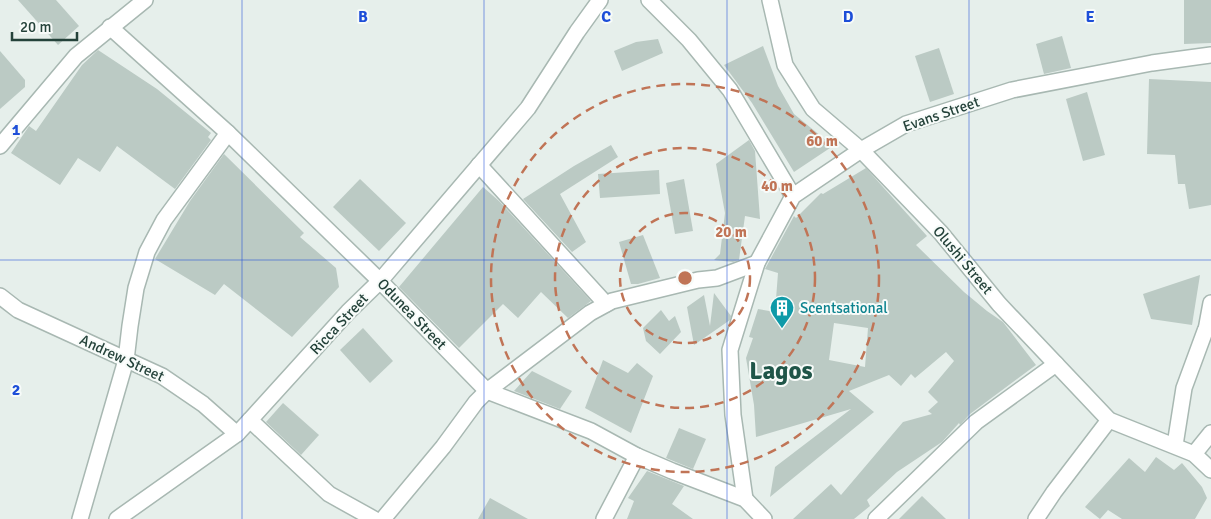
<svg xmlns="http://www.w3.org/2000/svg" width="1211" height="519" font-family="Signika,sans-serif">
<rect width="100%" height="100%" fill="#e6efeb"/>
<!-- building -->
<g fill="#bbcac4" fill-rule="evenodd">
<path d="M18 0H56L79 26 58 45Z"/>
<path d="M1184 0H1211V43L1184 44Z"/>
<path d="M1062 36 1071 68 1044 74 1036 44Z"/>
<path d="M658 39 663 53 622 71 614 51 636 42Z"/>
<path d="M763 46 778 86 794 114 833 146 794 172 752 103 724 65Z"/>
<path d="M939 48 954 94 930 102 915 56Z"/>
<path d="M98 50 157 89 211 133 208 137 211 140 175 189 117 146 100 172 78 158 60 185 11 153 29 126 36 131 82 65Z"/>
<path d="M0 51 25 80V87L0 109Z"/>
<path d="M1149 79 1211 82V205L1189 209 1185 184H1178L1175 155 1147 154Z"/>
<path d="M1087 92 1105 155 1083 161 1066 99Z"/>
<path d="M749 140 755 151 760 219 745 216 739 260 733 262 714 260 720 254 725 213 716 164Z"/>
<path d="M611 145 618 157 560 194 586 242 572 252 523 199 574 166Z"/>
<path d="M224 154 304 233 300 237 336 268 339 287 292 337 224 284 215 295 155 259 190 201Z"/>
<path d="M866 168 927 236 916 245 964 292 987 311 1003 322 1036 365 970 414 960 425 959 423 942 442 897 472 867 500 870 506 854 519H793L831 484 841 495 903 422 932 414 928 411 938 402 928 392 954 361 946 352 915 378 911 374 901 386 889 375 849 391 874 412 770 497 775 467 851 409 756 437 754 405 746 358 753 338 749 337 758 309 775 312 778 273 765 269 794 216 796 218 821 193 823 194ZM834 323 868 328 865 367 829 360Z"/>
<path d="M659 170 660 194 600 198 598 174Z"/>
<path d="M360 179 406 223 379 251 333 207Z"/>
<path d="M684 179 693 231 675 234 666 183Z"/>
<path d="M483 187 499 201 591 301 568 318 541 292 518 318 503 304 459 348 399 287Z"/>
<path d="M643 235 660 278 638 284H631L619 242Z"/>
<path d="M1200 275 1192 325 1151 319 1143 294Z"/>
<path d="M714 293 731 316 730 320 694 345 687 307 704 295 710 326Z"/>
<path d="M661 310 669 321 675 316 681 332 660 354 646 341 643 328Z"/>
<path d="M363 328 393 361 370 383 340 350Z"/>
<path d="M603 360 628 373 637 363 653 376 631 433 585 408Z"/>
<path d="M532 371 572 391 560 409 514 391Z"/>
<path d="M283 403 319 435 301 455 266 422Z"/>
<path d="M679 428 706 439 693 469 666 458Z"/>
<path d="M1156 457 1174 470 1182 463 1202 487 1207 498 1195 519H1122L1108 510 1100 519 1085 507 1129 458 1145 472Z"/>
<path d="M647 471 684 486 672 504 693 519H627L634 501 628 498Z"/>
<path d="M922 496 946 519H899Z"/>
<path d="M490 498 528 519H478Z"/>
</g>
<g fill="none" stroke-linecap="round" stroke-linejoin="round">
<defs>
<g id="street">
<path d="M649 0 689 40 730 90 793 196"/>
<path d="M770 0 785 65 813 109 861 150 941 233 999 304 1109 420 1194 454 1211 470"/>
<path d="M110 27 228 133 380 281 487 391 591 431 637 456 672 471 745 499 764 519"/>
<path d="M0 146 76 56 145 0"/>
<path d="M479 165 606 304"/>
<path d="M0 296 18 310 162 376 203 404 237 434"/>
<path d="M1206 330 1211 303"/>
<path d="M250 420 329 494 374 519"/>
<path d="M1175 445 1184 388 1205 331 1211 322"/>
<path d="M1194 454 1211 433"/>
<path d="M745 499 733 415 730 350 757 263 793 196 861 150 906 124 1012 90 1152 63 1211 55"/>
<path d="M80 519 126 360 130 326 136 288 147 252 164 220 228 133"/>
<path d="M117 519 237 434 250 420 348 312 380 281 528 108 577 32 600 0"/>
<path d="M383 519 443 447 476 402 487 391 590 313 612 301 698 280 717 278 757 263"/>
<path d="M604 519 637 456"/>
<path d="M876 519 976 422 1056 364"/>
<path d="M1036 519 1054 492 1109 420"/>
</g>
</defs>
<!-- street casing -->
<use href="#street" stroke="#a8b8b2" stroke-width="18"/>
<!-- street -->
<use href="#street" stroke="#fff" stroke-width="15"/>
</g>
<!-- grid -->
<path fill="none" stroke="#1d4ed8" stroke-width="1" stroke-opacity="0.55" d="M242 0V519M484 0V519M727 0V519M969 0V519M0 260H1211"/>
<!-- distance rings -->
<g fill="none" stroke="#c07456" stroke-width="2.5" stroke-dasharray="9 6">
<circle cx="685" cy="278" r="65"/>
<circle cx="685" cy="278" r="130"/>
<circle cx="685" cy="278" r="194"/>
</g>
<!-- icons -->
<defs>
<symbol id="building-pin" viewBox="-11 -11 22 30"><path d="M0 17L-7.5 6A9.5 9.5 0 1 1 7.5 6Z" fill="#0f9aa8" stroke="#f7fbf9"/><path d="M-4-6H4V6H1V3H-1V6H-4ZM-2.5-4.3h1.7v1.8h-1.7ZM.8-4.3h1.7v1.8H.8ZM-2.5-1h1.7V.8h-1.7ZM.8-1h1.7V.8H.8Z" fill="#fff"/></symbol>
</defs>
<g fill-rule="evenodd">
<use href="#building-pin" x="768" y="294" width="28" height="38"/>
</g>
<g text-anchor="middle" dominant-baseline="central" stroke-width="4" stroke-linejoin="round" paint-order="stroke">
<!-- street labels -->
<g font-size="15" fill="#24423a" stroke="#f7fbf9">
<text transform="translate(941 114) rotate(-19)">Evans Street</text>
<text transform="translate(963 260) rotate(50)">Olushi Street</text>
<text transform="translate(412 314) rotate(46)">Odunea Street</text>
<text transform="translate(339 324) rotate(-47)">Ricca Street</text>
<text transform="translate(122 358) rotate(25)">Andrew Street</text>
</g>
<!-- culture labels -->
<g font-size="15" fill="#0d838f" stroke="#f7fbf9" text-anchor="start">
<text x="800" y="308">Scentsational</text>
</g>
<!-- town labels -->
<g font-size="25" font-weight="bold" fill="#1f5548" stroke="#f7fbf9">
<text x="781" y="370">Lagos</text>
</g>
</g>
<g font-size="16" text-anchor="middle" font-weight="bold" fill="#1d4ed8" stroke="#f7fbf9" stroke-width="4" stroke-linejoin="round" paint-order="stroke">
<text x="363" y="22">B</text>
<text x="606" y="22">C</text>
<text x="848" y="22">D</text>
<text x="1090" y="22">E</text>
<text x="16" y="135">1</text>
<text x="16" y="395">2</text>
</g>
<circle cx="685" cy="278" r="8" fill="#c07456" stroke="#f7fbf9" stroke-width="2.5"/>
<g font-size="15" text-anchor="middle" font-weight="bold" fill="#c07456" stroke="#f7fbf9" stroke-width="4" stroke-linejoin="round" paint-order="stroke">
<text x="822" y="146">60 m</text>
<text x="777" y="191">40 m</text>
<text x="731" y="237">20 m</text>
</g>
<!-- scale -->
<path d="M12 32v8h65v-8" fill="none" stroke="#24423a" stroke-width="2.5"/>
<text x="20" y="32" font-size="15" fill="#24423a" stroke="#f7fbf9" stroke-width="4" paint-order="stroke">20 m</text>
</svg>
